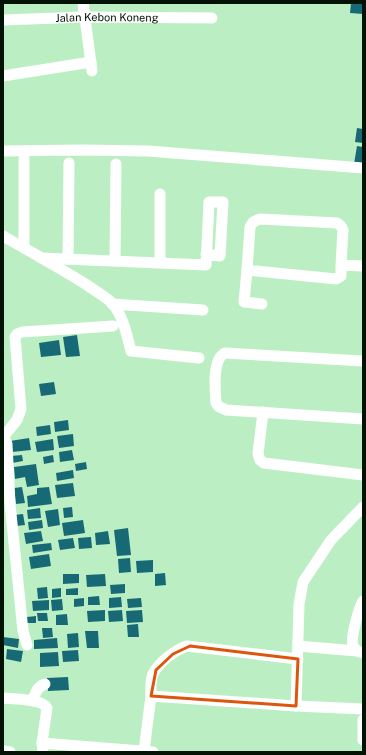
<svg xmlns="http://www.w3.org/2000/svg" width="366" height="755" font-family="'Public Sans',sans-serif">
<rect width="100%" height="100%" fill="#bbefc3"/>
<!-- building -->
<g fill="#176a75">
<path d="M351 3H363V14L350 13Z"/>
<path d="M357 128 363 129V143L355 142Z"/>
<path d="M357 146 363 147V165L354 164Z"/>
<path d="M77 335 80 356 66 357 63 337Z"/>
<path d="M59 340 61 355 41 357 39 343Z"/>
<path d="M54 382 56 394 41 396 39 384Z"/>
<path d="M68 420 69 430 55 432 54 422Z"/>
<path d="M50 425 51 434 37 436 36 427Z"/>
<path d="M73 434 74 446 59 448 57 436Z"/>
<path d="M29 438 31 450 12 452 10 441Z"/>
<path d="M53 439 54 450 37 452 35 442Z"/>
<path d="M72 450 74 460 60 462 59 452Z"/>
<path d="M22 455 23 461 12 463 11 456Z"/>
<path d="M53 455 54 462 44 464 43 457Z"/>
<path d="M86 462 87 469 76 471 75 464Z"/>
<path d="M36 464 39 485 27 487 25 477 15 479 14 467Z"/>
<path d="M73 470 74 478 57 481 56 473Z"/>
<path d="M73 483 75 496 57 498 55 485Z"/>
<path d="M22 487 25 503 16 504 14 488Z"/>
<path d="M49 487 52 504 28 507 27 496 37 494V488Z"/>
<path d="M72 507 73 517 64 518 63 508Z"/>
<path d="M40 508 41 518 28 519 27 510Z"/>
<path d="M58 509 60 525 48 527 45 511Z"/>
<path d="M23 514 25 525 16 526 14 515Z"/>
<path d="M42 520 43 528 29 530 28 522Z"/>
<path d="M83 520 85 533 64 536 62 523Z"/>
<path d="M128 528 131 555 117 556 114 530Z"/>
<path d="M41 531 43 541 26 544 24 533Z"/>
<path d="M108 531 110 544 96 545 95 533Z"/>
<path d="M91 537 92 548 79 549 78 538Z"/>
<path d="M73 538 75 548 60 550 58 540Z"/>
<path d="M51 543 52 550 33 553 32 545Z"/>
<path d="M49 554 51 566 31 569 29 557Z"/>
<path d="M130 558 131 572 119 573 118 559Z"/>
<path d="M153 560V572L137 573 136 561Z"/>
<path d="M165 573 166 585 155 586V574Z"/>
<path d="M63 574H79V583L63 584Z"/>
<path d="M105 574 106 586 87 587 86 575Z"/>
<path d="M125 584V593L111 594 110 585Z"/>
<path d="M47 587 48 598 38 599 37 588Z"/>
<path d="M61 588V597L52 598V589Z"/>
<path d="M78 588V595H66V589Z"/>
<path d="M99 596 100 605H88V597Z"/>
<path d="M121 597 122 607 109 608V598Z"/>
<path d="M84 598V606L74 607V599Z"/>
<path d="M141 598 142 607 128 608 127 599Z"/>
<path d="M62 599 63 610 52 611 51 600Z"/>
<path d="M49 600V610L33 611 32 601Z"/>
<path d="M105 610V621L88 622 87 611Z"/>
<path d="M122 610 123 621 109 622 108 611Z"/>
<path d="M142 610 143 622 127 623 126 611Z"/>
<path d="M37 613H47L48 621H38Z"/>
<path d="M67 614 68 625H56V615Z"/>
<path d="M36 616V623H27V617Z"/>
<path d="M138 624 139 637H128L127 625Z"/>
<path d="M42 628H52L53 637 43 638Z"/>
<path d="M85 631H98L99 648H87Z"/>
<path d="M78 633 79 647 68 648 67 634Z"/>
<path d="M3 637 19 639 18 648 3 645Z"/>
<path d="M57 638 58 648 34 649V640Z"/>
<path d="M7 649 23 651 21 662 6 659Z"/>
<path d="M78 650 79 661 63 662 62 651Z"/>
<path d="M58 652 59 666 40 667V653Z"/>
<path d="M68 677 69 690 48 691 47 678Z"/>
</g>
<g fill="none" stroke-linecap="round" stroke-linejoin="round">
<!-- minor -->
<g stroke="#fff" stroke-width="11">
<path d="M83 3 92 71"/>
<path id="s1" d="M3 20 85 17 212 18"/>
<path d="M3 76 91 62"/>
<path d="M3 151 81 150 148 151 363 168"/>
<path d="M3 236C31 252 60 268 87 285 95 291 105 296 112 303 123 315 127 336 131 351L199 358"/>
<path d="M24 248V159"/>
<path d="M41 258 206 265 209 202H223L220 256 206 254"/>
<path d="M68 259 69 163"/>
<path d="M115 261 116 164"/>
<path d="M160 262V194"/>
<path d="M341 265V276L336 279 247 270 250 227 253 222 260 219 337 223 341 226 343 230 341 265 363 266"/>
<path d="M247 270 244 302 262 304"/>
<path d="M112 304 203 310"/>
<path d="M363 361 225 353C212 359 215 390 216 403L218 406 226 410 363 419"/>
<path d="M263 412 258 454 260 460 264 463 363 475"/>
<path d="M3 435 7 444 10 504 23 631 27 645"/>
<path d="M4 436 17 420 21 409 15 337 17 334 22 332 113 326"/>
<path d="M363 601C359 608 350 638 353 646 355 650 359 652 363 653"/>
<path d="M298 646 357 651"/>
<path d="M151 696C151 689 150 681 153 674 159 662 175 650 187 646L298 659"/>
<path d="M3 698C13 699 43 699 47 708L42 743 43 752"/>
<path d="M33 701C35 693 37 687 45 684"/>
<path d="M296 706 299 604 303 582 331 540 363 507"/>
<path d="M363 720V740"/>
<path d="M42 743 153 752"/>
<path d="M3 751 10 752"/>
<path d="M144 751 151 696 296 706 363 709"/>
</g>
</g>
<!-- marked area -->
<path fill="none" stroke="#dc560c" stroke-width="3" stroke-linejoin="round" d="M190 646 298 659 296 706 151 696 156 670 173 654Z"/>
<g text-anchor="middle" dominant-baseline="central" stroke-width="4" stroke-linejoin="round" paint-order="stroke">
<!-- street labels -->
<g font-size="11" fill="#021305" stroke="#bbefc3">
<text stroke="none"><textPath href="#s1" startOffset="104">Jalan Kebon Koneng</textPath></text>
</g>
</g>
<!-- border -->
<rect width="366" height="755" fill="none" stroke="#021305" stroke-width="8"/>
</svg>
